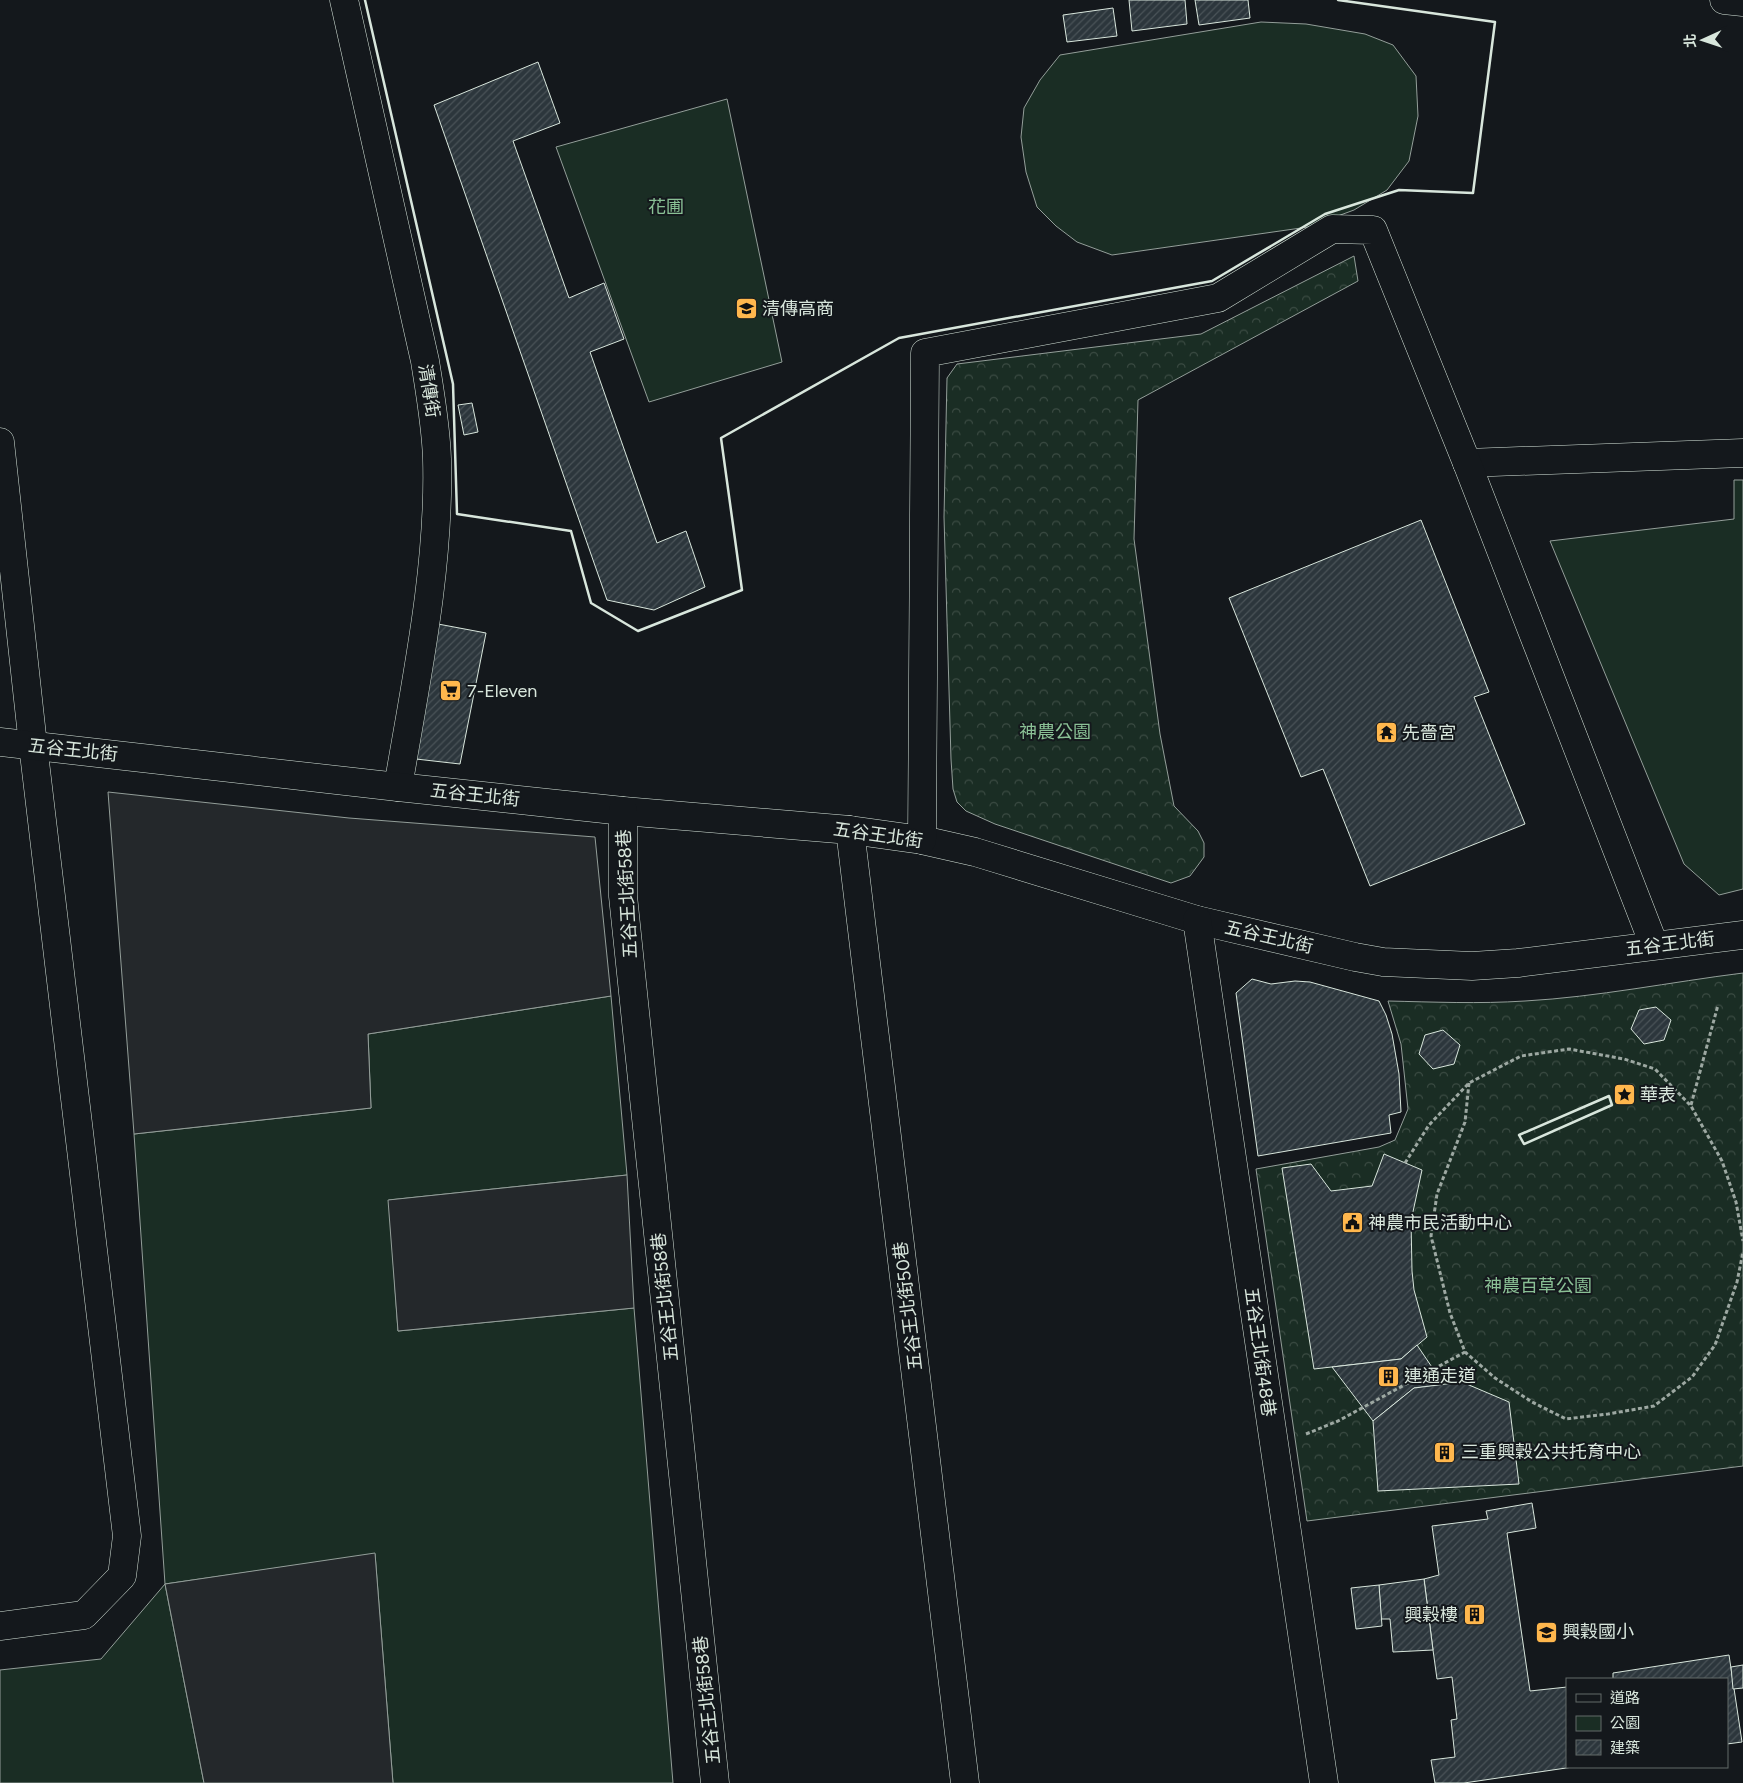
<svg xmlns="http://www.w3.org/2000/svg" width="1743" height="1783" font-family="Figtree,'Noto Sans TC',sans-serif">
<defs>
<pattern id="forest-crowns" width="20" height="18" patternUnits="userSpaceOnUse" patternTransform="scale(1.25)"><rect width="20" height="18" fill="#1a2d24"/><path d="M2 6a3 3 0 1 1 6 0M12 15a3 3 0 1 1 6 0" fill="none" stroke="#3b4b43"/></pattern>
<pattern id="building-hatch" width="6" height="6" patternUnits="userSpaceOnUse" patternTransform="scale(1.25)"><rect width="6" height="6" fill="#2c363c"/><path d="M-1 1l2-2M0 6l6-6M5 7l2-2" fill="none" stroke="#4a5358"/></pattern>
</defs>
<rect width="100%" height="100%" fill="#14181c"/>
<!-- green -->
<g fill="#1a2d24" stroke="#939e99">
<path d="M1261 22 1306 24 1365 34 1393 45 1416 76 1418 116 1409 161 1387 190 1354 210 1308 227 1112 255 1077 242 1056 226 1037 207 1026 172 1021 137 1024 108 1040 80 1060 55Z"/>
<path d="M727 99 782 362 649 402 556 147Z"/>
<path d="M1734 480H1743V889L1719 895 1684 864 1550 541 1734 519Z"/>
<path d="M611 996 627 1175 389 1200 398 1331 634 1308 673 1783H393L375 1554 165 1584 204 1783H0V1670L101 1659 165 1584 134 1134 371 1108 368 1034Z"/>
</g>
<!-- forest -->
<g fill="url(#forest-crowns)" stroke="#939e99">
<path d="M1354 256 1358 281 1138 400 1134 539 1160 734 1174 806 1198 831 1204 843V857L1190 876 1171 883 995 824 966 811 957 802 953 789 951 759 944 517 947 378 957 364 1201 334Z"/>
<path d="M1743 973V1466L1307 1521 1256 1169 1379 1147 1395 1140 1408 1109 1401 1044 1388 1001C1433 1002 1479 1004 1525 1001 1597 997 1671 982 1743 973Z"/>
</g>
<!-- parking -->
<g fill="#24282b" stroke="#939e99">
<path d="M108 792 349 818 595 837 611 996 368 1034 371 1108 134 1134Z"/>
<path d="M627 1175 634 1308 398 1331 388 1200Z"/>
<path d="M375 1553 393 1783H204L165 1584Z"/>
</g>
<!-- building -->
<g fill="url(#building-hatch)" stroke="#d8e6dc">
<path d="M1129 0H1185L1187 24 1132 31Z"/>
<path d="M1195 0H1248L1250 18 1199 25Z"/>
<path d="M1113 8 1117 36 1067 42 1063 15Z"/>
<path d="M538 62 560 123 513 141 569 298 604 283 624 339 590 352 657 543 686 531 705 587 654 610 607 600 434 105Z"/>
<path d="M472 403 478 432 464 435 458 405Z"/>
<path d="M1421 520 1489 692 1474 697 1525 824 1370 886 1323 769 1301 777 1229 598Z"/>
<path d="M438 624 486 633 460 764 416 759Z"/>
<path d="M1252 979 1271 984 1295 981 1310 982 1379 1001 1386 1015 1392 1034 1399 1074 1401 1112 1389 1115 1391 1133 1258 1156 1236 993Z"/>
<path d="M1656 1007 1671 1020 1664 1040 1644 1044 1631 1029 1639 1010Z"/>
<path d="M1443 1030 1460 1045 1454 1064 1433 1069 1419 1054 1425 1035Z"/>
<path d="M1384 1154 1422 1170 1411 1221 1412 1271 1414 1290 1427 1337 1401 1359 1314 1369 1282 1168 1311 1164 1331 1191 1372 1186Z"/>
<path d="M1417 1345 1444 1385 1414 1388 1373 1421 1332 1367 1401 1359Z"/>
<path d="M1462 1382 1509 1402 1519 1484 1378 1491 1373 1421 1414 1388Z"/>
<path d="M1532 1503 1536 1528 1507 1533 1530 1691 1567 1687V1767H1573L1464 1783H1435L1431 1760 1455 1757 1451 1720 1457 1719 1452 1677 1437 1679 1433 1650 1424 1579 1439 1575 1432 1526 1488 1519 1486 1511Z"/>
<path d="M1424 1579 1433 1650 1393 1652 1390 1619H1381L1379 1585Z"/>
<path d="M1379 1585 1382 1626 1356 1629 1351 1588Z"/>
<path d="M1729 1655 1742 1742 1727 1744V1679H1613V1673Z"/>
<path d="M1743 1665V1688L1733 1689 1731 1667Z"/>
</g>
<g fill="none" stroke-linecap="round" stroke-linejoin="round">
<defs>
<g id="minor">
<path d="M344 0 425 361C430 393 436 426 437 459 440 567 416 680 398 787"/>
<path d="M1724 0 1743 2"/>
<path d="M0 442 33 745 127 1536 122 1576 84 1615 0 1626"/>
<path d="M1467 463 1743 453"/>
<path d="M0 742 398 787 623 811 850 830 922 840 975 852 1197 920 1355 957 1383 962 1472 966 1518 963 1743 935"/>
<path d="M623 811V896L715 1783"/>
<path d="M850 830 965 1783"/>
<path d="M922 840 925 353 1218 298 1332 229 1373 230 1467 463 1654 945"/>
<path d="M1197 920 1324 1783"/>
</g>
</defs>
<!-- minor casing -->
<use href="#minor" stroke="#d8e6dc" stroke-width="29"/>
<!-- path -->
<g stroke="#9da8a2" stroke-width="3" stroke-dasharray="4 2.5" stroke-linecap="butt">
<path d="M1469 1083 1465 1122 1437 1194 1431 1236 1450 1313 1465 1352 1495 1378 1532 1402 1566 1419 1608 1414 1654 1406 1692 1377 1715 1345 1737 1282 1743 1252"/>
<path d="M1691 1105 1718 1005"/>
<path d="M1405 1163 1429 1125 1469 1083 1521 1056 1569 1049 1624 1059 1655 1069 1691 1106 1722 1161 1736 1202 1743 1241"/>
<path d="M1306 1434 1338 1421 1465 1352"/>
</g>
<!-- minor -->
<use href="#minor" stroke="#14181c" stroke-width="28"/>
<!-- wall -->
<g stroke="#d8e6dc" stroke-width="2.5">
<path d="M365 0 453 384 457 514 571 531 591 603 638 631 742 590 721 438 899 338 1212 281 1325 214 1399 190 1473 193 1495 22 1338 0"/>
<path d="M1609 1096 1612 1105 1524 1144 1519 1135Z"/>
</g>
</g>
<!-- icons -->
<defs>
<symbol id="school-square" viewBox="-11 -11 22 22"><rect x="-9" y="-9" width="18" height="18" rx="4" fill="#ffb74d" stroke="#14181c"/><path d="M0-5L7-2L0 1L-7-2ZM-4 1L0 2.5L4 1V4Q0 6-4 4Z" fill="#111"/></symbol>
<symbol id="supermarket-square" viewBox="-11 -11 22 22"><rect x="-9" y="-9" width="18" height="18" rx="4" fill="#ffb74d" stroke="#14181c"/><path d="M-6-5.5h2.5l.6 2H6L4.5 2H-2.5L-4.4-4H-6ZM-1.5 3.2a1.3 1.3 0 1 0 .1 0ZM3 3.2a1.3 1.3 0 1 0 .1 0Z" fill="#111"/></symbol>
<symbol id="temple-square" viewBox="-11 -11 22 22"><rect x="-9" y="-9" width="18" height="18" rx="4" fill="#ffb74d" stroke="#14181c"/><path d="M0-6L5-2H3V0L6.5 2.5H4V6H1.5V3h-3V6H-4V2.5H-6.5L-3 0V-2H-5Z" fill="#111"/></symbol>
<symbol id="sight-square" viewBox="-11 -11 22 22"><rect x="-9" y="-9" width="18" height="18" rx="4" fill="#ffb74d" stroke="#14181c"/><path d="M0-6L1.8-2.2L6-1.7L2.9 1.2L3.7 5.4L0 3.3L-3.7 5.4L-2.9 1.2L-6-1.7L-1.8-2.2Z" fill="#111"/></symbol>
<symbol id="civic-square" viewBox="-11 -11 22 22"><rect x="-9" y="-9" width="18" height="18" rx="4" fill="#ffb74d" stroke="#14181c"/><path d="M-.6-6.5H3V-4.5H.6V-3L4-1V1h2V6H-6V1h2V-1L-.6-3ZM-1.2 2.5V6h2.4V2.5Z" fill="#111"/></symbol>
<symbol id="building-square" viewBox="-11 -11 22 22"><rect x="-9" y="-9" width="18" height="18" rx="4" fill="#ffb74d" stroke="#14181c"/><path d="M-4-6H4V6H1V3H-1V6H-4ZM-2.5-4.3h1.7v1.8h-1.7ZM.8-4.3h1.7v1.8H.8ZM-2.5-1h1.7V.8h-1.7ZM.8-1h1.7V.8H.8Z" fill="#111"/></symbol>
</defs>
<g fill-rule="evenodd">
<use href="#school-square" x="734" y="296" width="25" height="25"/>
<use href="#supermarket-square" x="438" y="678" width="25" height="25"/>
<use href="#temple-square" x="1374" y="720" width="25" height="25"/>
<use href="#sight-square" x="1612" y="1082" width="25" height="25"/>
<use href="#civic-square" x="1340" y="1210" width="25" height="25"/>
<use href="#building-square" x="1376" y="1364" width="25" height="25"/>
<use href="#building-square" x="1432" y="1440" width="25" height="25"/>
<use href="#building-square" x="1462" y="1602" width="25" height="25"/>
<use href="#school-square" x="1534" y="1620" width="25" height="25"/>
</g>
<g text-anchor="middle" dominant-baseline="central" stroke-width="4" stroke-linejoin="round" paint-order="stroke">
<!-- park labels -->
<g font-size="18" fill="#8ac095" stroke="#14181c">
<text x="666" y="207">花圃</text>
<text x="1055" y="732">神農公園</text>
<text x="1538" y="1286">神農百草公園</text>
</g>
<!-- poi labels -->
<g font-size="18" fill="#d8e6dc" stroke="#14181c" text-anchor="start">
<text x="762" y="309">清傳高商</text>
<text x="467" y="691">7-Eleven</text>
<text x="1402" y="733">先嗇宮</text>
<text x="1640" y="1095">華表</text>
<text x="1368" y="1223">神農市民活動中心</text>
<text x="1404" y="1376">連通走道</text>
<text x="1461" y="1452">三重興穀公共托育中心</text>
<text x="1458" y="1615" text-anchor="end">興穀樓</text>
<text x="1562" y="1632">興穀國小</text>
</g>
<!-- street labels -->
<g font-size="18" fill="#d8e6dc" stroke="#14181c">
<text transform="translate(429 391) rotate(81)">清傳街</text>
<text transform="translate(73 750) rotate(6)">五谷王北街</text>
<text transform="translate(475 795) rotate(6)">五谷王北街</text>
<text transform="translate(878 835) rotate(8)">五谷王北街</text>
<text transform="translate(627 894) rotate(-93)">五谷王北街58巷</text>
<text transform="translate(1269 937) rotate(13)">五谷王北街</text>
<text transform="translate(1670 944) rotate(-7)">五谷王北街</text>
<text transform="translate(665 1297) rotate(-96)">五谷王北街58巷</text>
<text transform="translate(908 1306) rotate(-97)">五谷王北街50巷</text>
<text transform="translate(1260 1352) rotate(82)">五谷王北街48巷</text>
<text transform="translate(707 1700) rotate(-96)">五谷王北街58巷</text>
</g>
</g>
<!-- legend -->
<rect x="1566" y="1678" width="162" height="90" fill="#14181c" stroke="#626a69"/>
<rect x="1576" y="1694" width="25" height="8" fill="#14181c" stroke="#626a69"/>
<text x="1610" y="1703" font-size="15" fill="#d8e6dc">道路</text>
<rect x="1576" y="1716" width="25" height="15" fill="#1a2d24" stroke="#626a69"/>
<text x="1610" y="1728" font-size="15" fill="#d8e6dc">公園</text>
<rect x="1576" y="1740" width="25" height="15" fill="url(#building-hatch)" stroke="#626a69"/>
<text x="1610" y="1753" font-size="15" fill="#d8e6dc">建築</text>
<!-- north arrow -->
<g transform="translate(1703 40) rotate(267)" stroke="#14181c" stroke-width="4" paint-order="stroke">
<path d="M0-4L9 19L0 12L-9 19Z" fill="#d8e6dc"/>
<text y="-8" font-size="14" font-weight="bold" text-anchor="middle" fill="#d8e6dc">北</text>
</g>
</svg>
